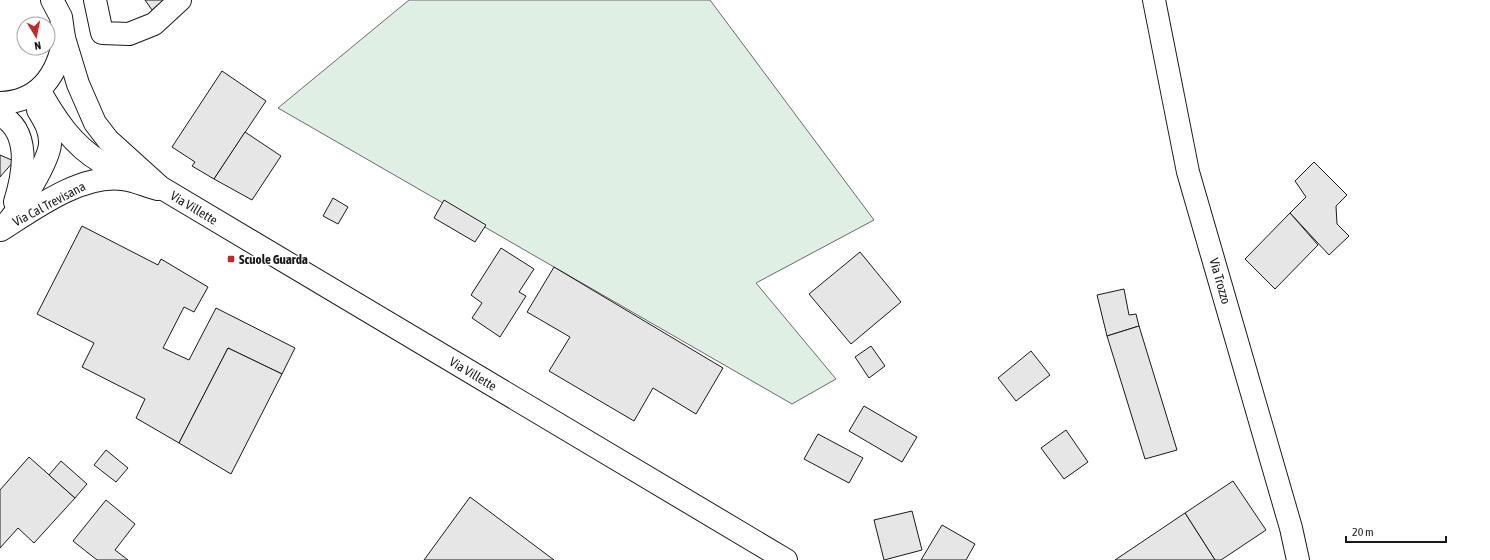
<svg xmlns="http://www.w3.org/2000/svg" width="1490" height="560" font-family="'Asap Condensed',sans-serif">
<rect width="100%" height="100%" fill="#fff"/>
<!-- green -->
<path fill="#e0efe3" stroke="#6a6a6a" d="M409 0H710L874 220 756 283 836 379 792 404 278 108Z"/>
<!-- building -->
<g fill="#e6e6e6" stroke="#1a1a1a">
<path d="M145 0H164L152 10Z"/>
<path d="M222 71 266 101 214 179 192 166 195 162 172 147Z"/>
<path d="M245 132 281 156 252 200 214 179Z"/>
<path d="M0 155 14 161 0 177Z"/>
<path d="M1314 162 1347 195 1336 206 1337 224 1349 236 1329 255 1290 213 1306 197 1295 181Z"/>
<path d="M333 198 348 207 338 224 323 216Z"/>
<path d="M444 200 486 225 475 242 434 218Z"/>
<path d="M1290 213 1318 245 1275 289 1245 259Z"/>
<path d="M82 226 158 265 161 259 208 287 194 312 184 307 163 348 189 360 216 308 295 348 282 374 228 348 179 443 136 418 145 399 82 367 94 343 37 314Z"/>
<path d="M501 248 534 269 519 292 526 296 500 337 472 318 482 303 471 295Z"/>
<path d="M860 252 901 302 851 344 809 294Z"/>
<path d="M554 267 723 368 696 414 653 388 634 421 549 371 570 337 527 312Z"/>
<path d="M1124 289 1129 315 1136 314 1139 326 1107 336 1097 295Z"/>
<path d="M1139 326 1177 450 1145 459 1107 336Z"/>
<path d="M871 346 885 366 869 378 855 357Z"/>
<path d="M228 348 282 374 231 474 179 443Z"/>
<path d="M1031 351 1050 375 1016 401 998 378Z"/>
<path d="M864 406 917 437 902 462 849 431Z"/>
<path d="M1066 430 1088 462 1064 479 1041 448Z"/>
<path d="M818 434 863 458 849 483 804 459Z"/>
<path d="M106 450 128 468 116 482 94 465Z"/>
<path d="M29 457 75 498 34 543 18 528 0 548V490Z"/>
<path d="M61 461 87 484 75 498 49 475Z"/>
<path d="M1233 481 1266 530 1221 560H1215L1185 513Z"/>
<path d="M470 497 554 560H424Z"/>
<path d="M106 500 135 524 115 550 128 560H97L73 541Z"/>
<path d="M912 511 922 550 884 560 874 520Z"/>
<path d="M1185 513 1215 560H1115Z"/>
<path d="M942 525 975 544 966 560H921Z"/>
</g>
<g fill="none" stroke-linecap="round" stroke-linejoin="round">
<defs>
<g id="minor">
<path d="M52 0 61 17 64 38 78 84 95 123 108 140 160 187 786 560"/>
<path d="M95 0 102 33 129 34 154 24 180 0"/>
<path d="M1154 0 1188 172 1291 528 1298 560"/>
<path d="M39 90C55 118 72 145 101 162 110 168 121 171 130 175"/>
<path d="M0 103C40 102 58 74 64 38"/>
<path d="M0 115C31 131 24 173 15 202"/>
<path d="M7 223C19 209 49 161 50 144 51 131 44 120 38 110"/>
<path d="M1 230C34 209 81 174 122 179 134 180 146 186 158 189"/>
</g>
</defs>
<!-- minor casing -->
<use href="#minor" stroke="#1a1a1a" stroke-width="24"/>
<!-- minor -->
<use href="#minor" stroke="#fff" stroke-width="22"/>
</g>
<!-- markers -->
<rect fill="#c62828" stroke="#fff" stroke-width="1.5" x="227" y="255" width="8" height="8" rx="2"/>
<g text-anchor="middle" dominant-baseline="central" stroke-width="3" stroke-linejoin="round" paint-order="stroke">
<!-- street labels -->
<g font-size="13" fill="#1a1a1a" stroke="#fff">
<text transform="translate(49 204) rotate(-28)">Via Cal Trevisana</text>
<text transform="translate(194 208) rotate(31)">Via Villette</text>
<text transform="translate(1220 281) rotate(74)">Via Trozzo</text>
<text transform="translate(473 374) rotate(31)">Via Villette</text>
</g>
<!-- poi labels -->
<g font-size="13" font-weight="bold" fill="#1a1a1a" stroke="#fff" text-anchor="start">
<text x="239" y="259">Scuole Guarda</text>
</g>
</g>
<!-- north arrow -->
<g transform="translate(36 36) rotate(170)"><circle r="19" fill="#ffffff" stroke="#a3a3a3"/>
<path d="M0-3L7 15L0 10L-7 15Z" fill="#c62828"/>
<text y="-6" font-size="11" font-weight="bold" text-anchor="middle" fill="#1a1a1a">N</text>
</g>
<!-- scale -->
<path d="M1346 536v6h100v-6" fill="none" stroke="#1a1a1a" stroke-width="2"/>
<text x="1352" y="536" font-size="12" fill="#1a1a1a" stroke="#ffffff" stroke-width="3" paint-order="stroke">20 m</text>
</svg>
